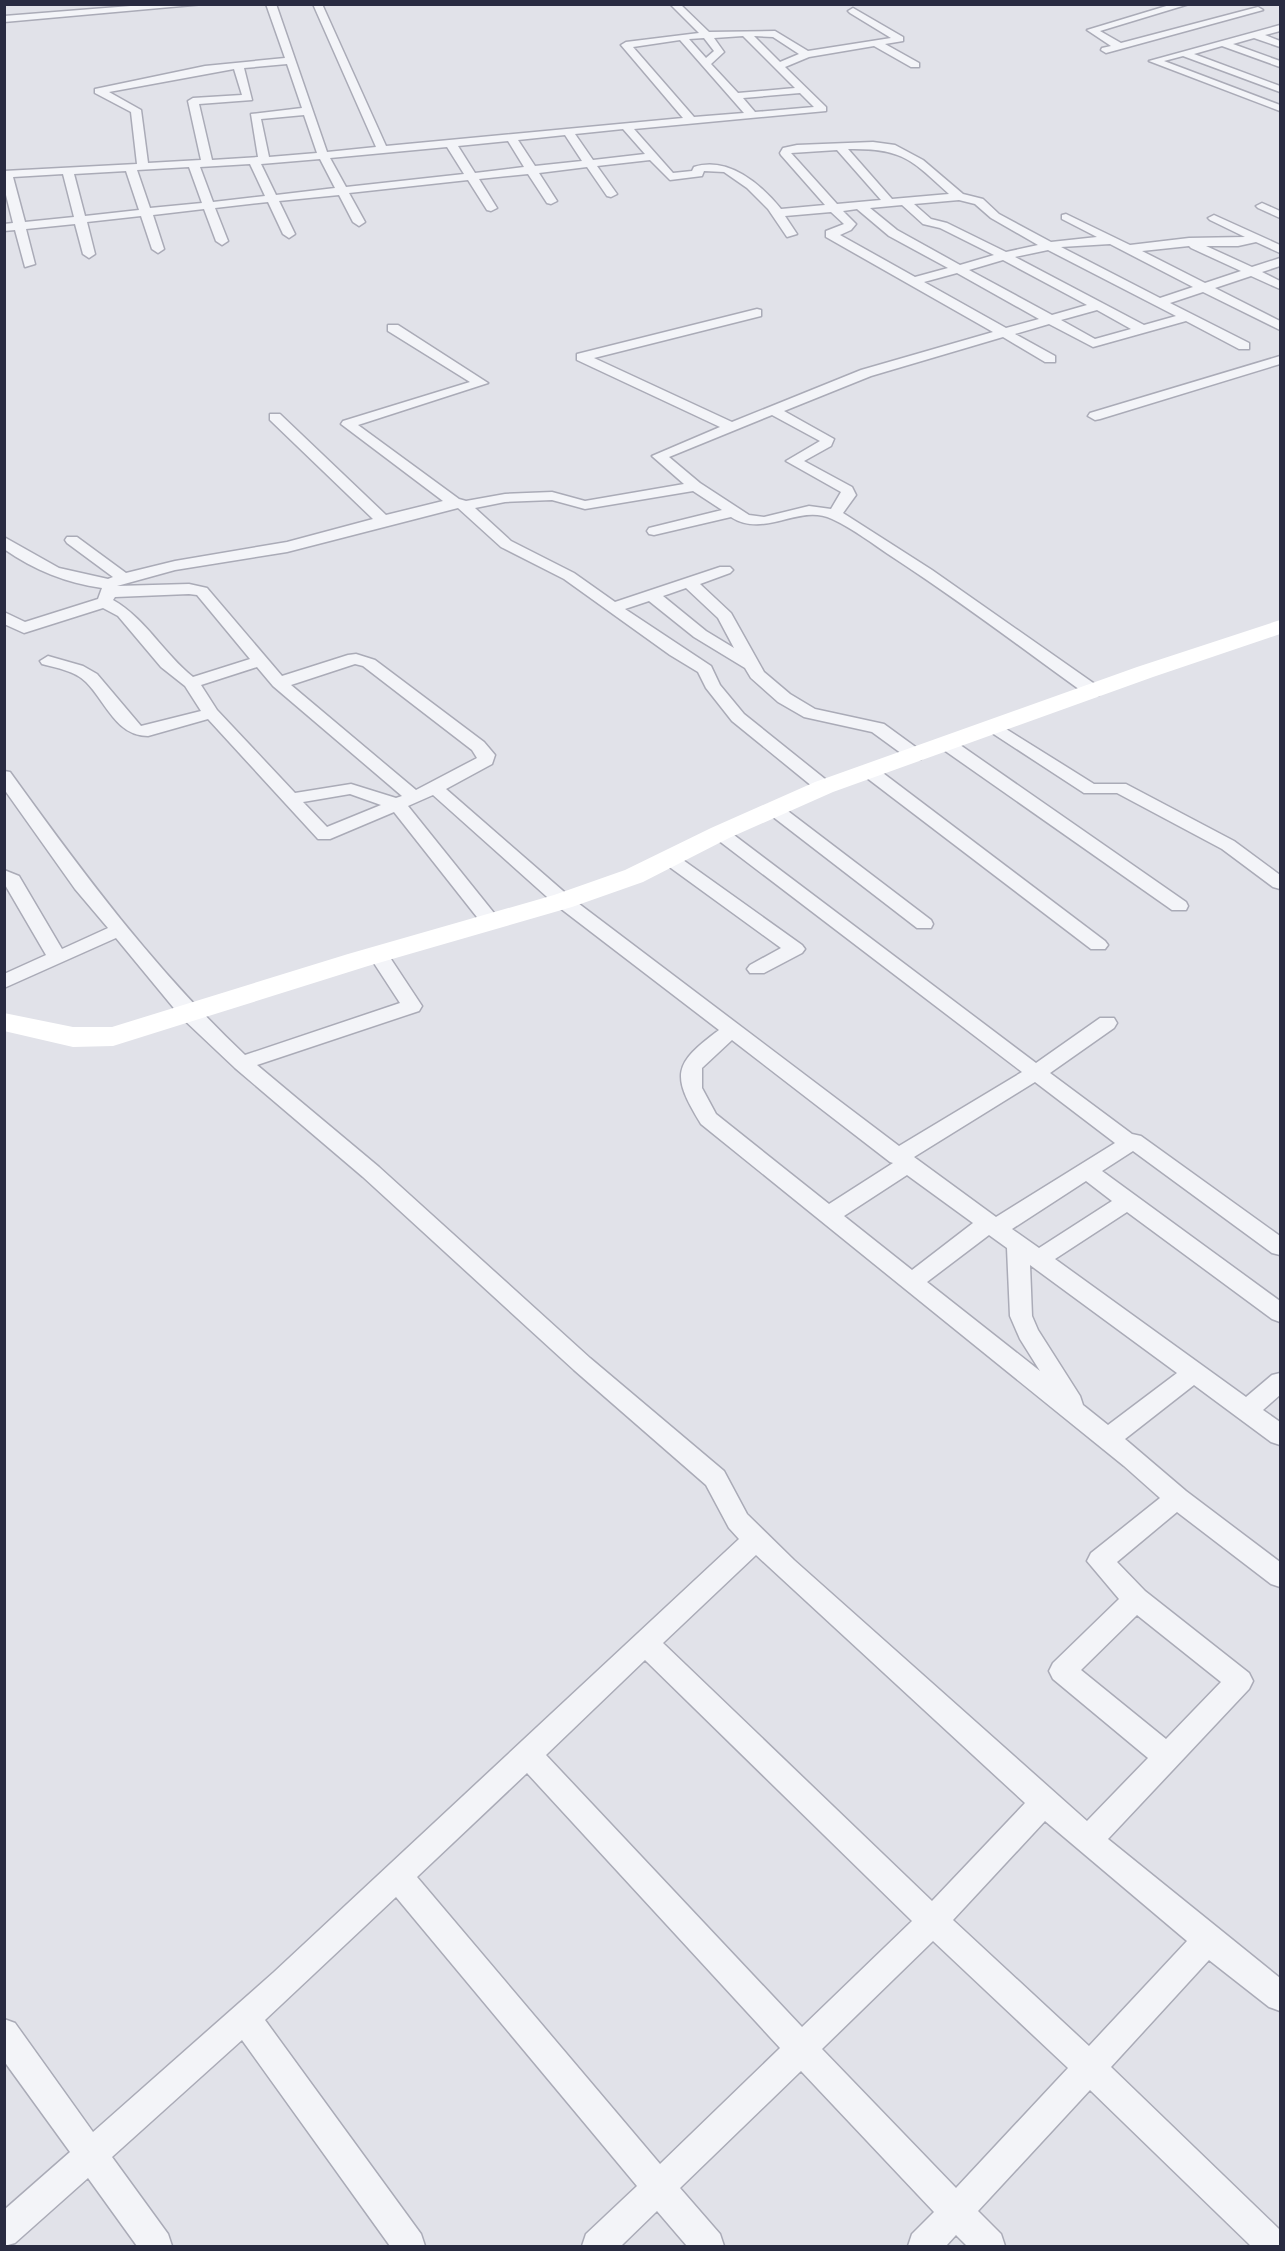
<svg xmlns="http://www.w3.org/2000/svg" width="1285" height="2251" font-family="'Roboto Condensed',sans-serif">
<rect width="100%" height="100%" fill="#e1e2e9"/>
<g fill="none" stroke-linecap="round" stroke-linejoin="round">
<defs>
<g id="street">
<path d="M156 4H204L4 22V16Z"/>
<path d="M266 4H276L327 152 376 147 313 4H322L386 146 683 118 621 45 626 42 699 33 670 4H680L709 32 775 31 808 51 891 38 850 13 848 11 853 8 903 37V41L885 44 919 63V67H911L874 46 809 57 785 67 826 107V111L634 129 673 173 692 171 694 167C728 156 761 184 781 209L825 205 781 155 780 153 783 148 797 145 873 142 895 145 923 160 963 194 983 199 999 214 1051 242 1097 237 1062 219V215L1066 214 1130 245 1189 238 1245 237 1210 220 1208 218 1214 215 1280 245V253L1256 242 1238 246H1206L1252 267 1280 258V266L1262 272 1280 281V289L1251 276 1215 288 1280 321V330L1203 292 1170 303 1249 343V349H1239L1186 321 1093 347 1049 324 1015 334 1055 356V362H1045L1003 337 871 376 784 411 834 439 831 446 804 461 852 487 856 495 843 513 932 570 1099 687 1101 691 1099 695H1087C1023 649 960 601 894 558 874 545 854 529 832 519 799 503 765 539 731 517L654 535 649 534 647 531 649 528 722 510 693 491 585 509 552 500 505 502 475 508 511 541 574 573 615 602 720 567H730L733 570 730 573 700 584 731 613 764 672 790 694 815 709 884 724 921 751 924 755 921 759H909L872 732 804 717 778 702 751 678 745 668 694 637 649 601 625 609 711 666 720 685 744 714 830 783 833 787 830 791H818L732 721 706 688 698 672 670 655 564 579 501 547 458 508 287 552 175 570 117 586 189 584 207 588 282 676 348 655 356 654 375 660 484 742 495 755 492 764 446 789 570 897 899 1146 1022 1072 714 837 711 833 714 829H726L1036 1063 1100 1018H1114L1117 1023 1114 1028 1050 1073 1132 1134 1141 1136 1280 1236V1255L1272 1253 1133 1151 1102 1171 1280 1301V1322L1272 1319 1127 1212 1055 1259 1246 1397 1272 1375 1280 1373V1395L1263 1410 1280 1422V1445L1271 1442 1194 1385 1125 1439 1186 1491 1280 1562V1587L1271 1584 1177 1512 1117 1562 1145 1591 1249 1673 1253 1681 1249 1689 1108 1839 1280 1978V2011L1269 2007 1209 1960 1111 2067 1280 2230V2246H1251L1090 2090 978 2211 1001 2234 1005 2246H967L956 2235 946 2246H908L912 2234 934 2212 801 2071 680 2188 720 2234 724 2246H687L657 2211 621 2246H582L586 2234 637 2186 396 1897 265 2020 421 2234 425 2246H390L242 2040 112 2157 168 2234 172 2246H137L88 2178 15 2243 4 2246V2210L70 2152 4 2061V2019L15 2023 93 2132 274 1972 739 1539 729 1528 706 1485 574 1370 363 1177 235 1068 182 1018 116 938 4 988V974L46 955 4 883V870L19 876 62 949 108 928 75 889 4 789V771L10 772C82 872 155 970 245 1055L400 1003 368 954 371 950H385L422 1006 419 1011 257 1065 379 1167 590 1358 724 1471 747 1514 794 1560 1087 1821 1148 1758 1053 1679 1049 1671 1053 1663 1119 1599 1087 1561 1091 1553 1160 1498 1124 1466 701 1124C671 1075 673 1064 719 1030L556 905 433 795 408 806 498 918 500 922 498 926H484L394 812 330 839H318L208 719 148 736C116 736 106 702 86 682 75 671 57 668 42 664L40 661 48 656 83 666 97 674 141 726 201 711 185 686 161 667 118 616 103 608 24 633 4 624V612L25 622 98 599 102 588C66 583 34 570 4 549V537L59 568 108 579 113 577 67 543 65 540 67 537H77L126 573 175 561 287 542 373 519 270 420V414H280L386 515 443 501 341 424 343 421 470 382 388 331V325H398L488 383 358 425 459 499 466 501 505 494 552 492 585 501 684 484 652 456 720 427 577 360V354L757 309 761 310V316L594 358 732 422 861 370 993 332 826 237V231L844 224 831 212 785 216 797 234 787 237 768 209 747 188 724 172 704 171 702 176 670 180 650 160 597 166 617 194 611 197 607 196 587 167 539 173 557 201 551 204 547 203 528 174 479 179 497 208 491 211 487 210 468 180 349 193 365 222 359 226 353 222 339 195 279 201 295 234 289 238 283 234 268 202 215 208 228 241 222 245 216 241 204 209 153 215 164 249 158 253 152 249 141 216 87 222 95 254 89 258 83 254 75 224 26 229 35 264 25 267 15 230 4 231V224L13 223 4 187V171L137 164 131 112 95 93V89L205 66 285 58ZM743 36 795 88 738 93 711 64 724 52 714 38ZM754 36 773 37 799 54 780 62ZM704 38 714 51 706 58 689 39ZM680 40 744 113 694 117 633 47ZM287 64 302 108 251 114 258 157 212 160 199 104 252 100 244 68ZM234 69 242 95 193 98 188 101 201 160 148 163 141 110 109 92ZM800 93 814 107 755 112 743 98ZM304 115 317 153 269 157 261 119ZM623 129 645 154 593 160 575 134ZM565 135 582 161 535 166 518 140ZM508 141 524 167 475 173 458 146ZM447 147 464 174 346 187 330 158ZM848 149C902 148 911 159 949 194L892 199ZM837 150 881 200 837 204 791 153ZM320 159 335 188 276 195 261 164ZM250 164 265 196 213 202 200 167ZM189 167 202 203 150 208 137 170ZM126 171 139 210 85 216 74 174ZM63 174 74 217 25 222 13 177ZM959 200 975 204 991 218 1038 245 1006 252 947 223 931 219 914 204ZM902 205 923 224 940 228 994 255 960 265 897 230 870 208ZM857 209 889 236 948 268 915 277 840 235 851 230 856 224 843 211ZM1110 244 1193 287 1160 298 1061 247ZM1189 246 1191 248 1241 271 1205 283 1142 251ZM1048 250 1176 316 1144 325 1015 257ZM1003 260 1087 305 1052 315 969 270ZM957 273 1039 319 1006 328 924 282ZM1097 310 1131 329 1095 339 1061 320ZM772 415 820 441 786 461 841 492 831 509 809 506 764 517 749 515 700 483 669 457ZM686 588 718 618 734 648 706 631 663 596ZM189 594 197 595 250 659 193 677C164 654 145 618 113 600L115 597ZM355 664 363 666 472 750 477 758 416 790 291 685ZM257 667 273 686 402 796 396 798 351 784 295 793 217 710 201 685ZM350 794 381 805 327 827 303 802ZM732 1040 890 1162 893 1163 829 1204 716 1114 702 1088V1068ZM1035 1082 1115 1143 996 1217 914 1157ZM907 1175 973 1223 912 1270 844 1216ZM1086 1181 1112 1201 1039 1248 1012 1229ZM989 1235 1007 1248 1010 1316 1020 1339 1040 1371 927 1282ZM1030 1265 1177 1373 1108 1425 1083 1405 1080 1396 1038 1330 1032 1316ZM756 1555 1025 1803 932 1901 663 1643ZM1137 1615 1221 1682 1166 1739 1081 1670ZM645 1660 912 1921 802 2027 546 1755ZM527 1773 780 2048 660 2164 417 1877ZM1045 1821 1187 1941 1089 2046 953 1920ZM933 1941 1068 2068 956 2188 822 2049Z"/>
<path d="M1173 4H1189L1100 31 1121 43 1258 7 1263 10 1106 53 1101 50 1102 48 1111 46 1087 30Z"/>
<path d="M1280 25V31L1265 35 1280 41V47L1254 38 1233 44 1280 61V67L1222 46 1194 54 1280 86V92L1183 56 1164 61 1280 105V111L1149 61Z"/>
<path d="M1262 203 1280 211V218L1258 208 1256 206Z"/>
<path d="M1280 356V364L1100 419 1095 420 1088 416 1090 413Z"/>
<path d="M995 722 1094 784H1126L1234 841 1280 875V889L1273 887 1222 849 1117 793H1084L989 731 987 727Z"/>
<path d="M947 739 953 740 1186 902 1188 906 1186 910H1172L941 748 938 744 941 740Z"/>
<path d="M869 766 875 767 1105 941 1108 945 1105 949H1091L863 775 860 771 863 767Z"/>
<path d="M774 804 780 805 931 920 933 924 931 928H917L768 813 765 809 768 805Z"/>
<path d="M670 853 676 855 802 945 805 949 802 953 764 973H750L747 969 750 965 781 948 664 863 661 859 664 855Z"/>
</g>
</defs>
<!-- street casing -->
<use href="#street" stroke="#aaabb7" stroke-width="3"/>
<!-- street -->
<use href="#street" fill="#f3f4f8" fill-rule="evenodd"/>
<!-- secondary -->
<path fill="#fff" fill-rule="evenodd" d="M1280 620V634L1153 677 833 792 729 838 643 882 572 907 368 966 113 1046 73 1047 4 1031V1013L73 1027H112L348 954 554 895 625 870 711 828 815 782 1137 667Z"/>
</g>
<!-- border -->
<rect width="1285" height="2251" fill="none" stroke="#292b41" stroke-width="12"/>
</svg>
